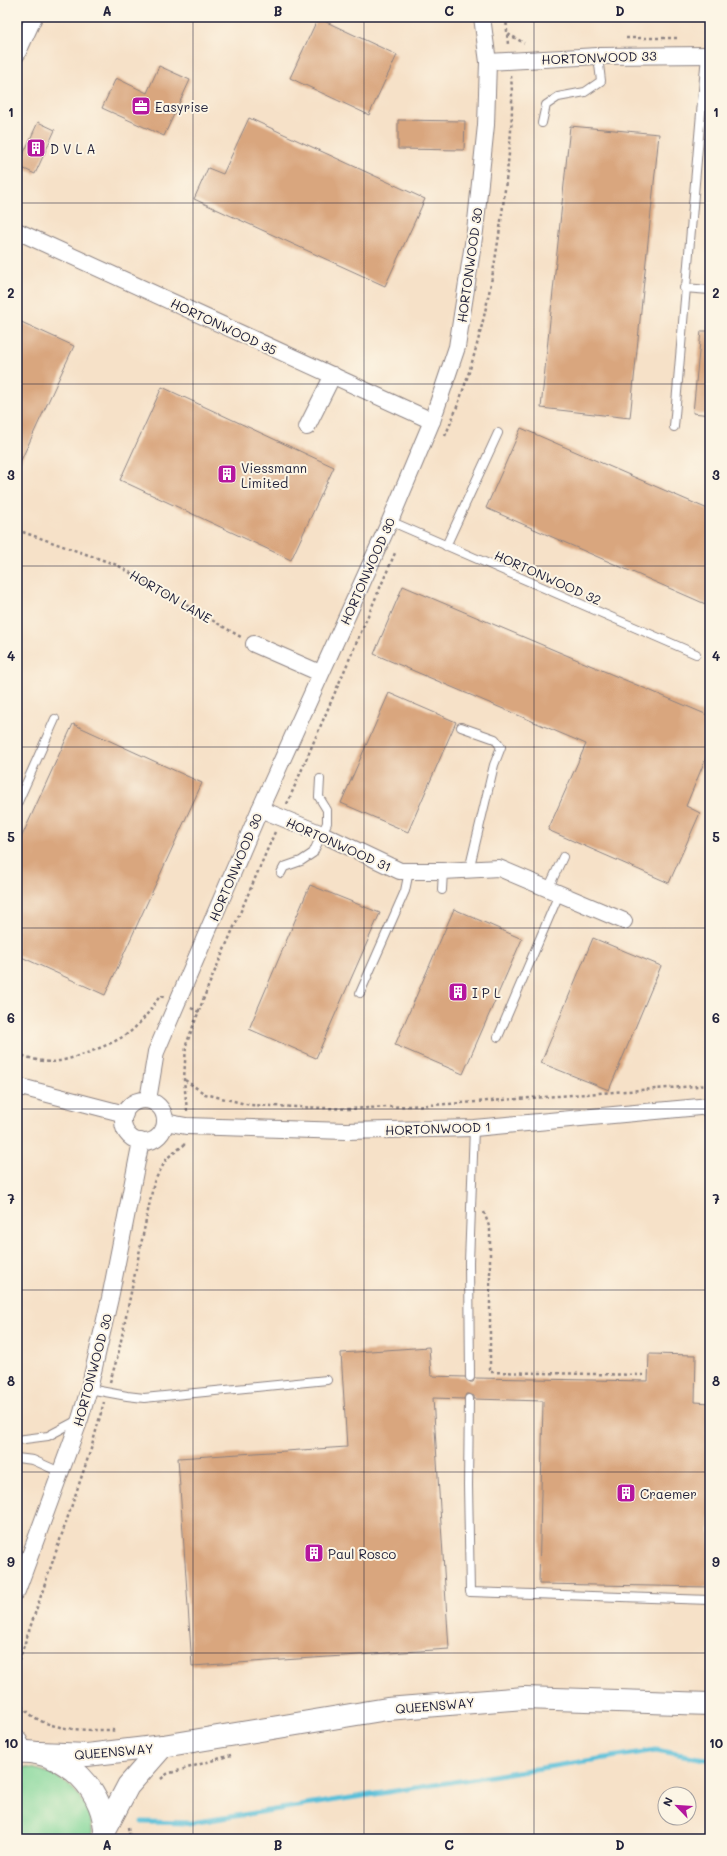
<svg xmlns="http://www.w3.org/2000/svg" width="727" height="1856" font-family="Mali,sans-serif">
<rect width="100%" height="100%" fill="#fcf5e5"/>
<filter id="ink" filterUnits="userSpaceOnUse"><feTurbulence type="fractalNoise" baseFrequency=".025" numOctaves="2"/><feDisplacementMap in="SourceGraphic" scale="8" xChannelSelector="R" yChannelSelector="G"/><feConvolveMatrix kernelMatrix="1 2 1 2 8 2 1 2 1" color-interpolation-filters="sRGB"/></filter>
<filter id="wash" filterUnits="userSpaceOnUse"><feTurbulence type="fractalNoise" baseFrequency=".012" numOctaves="4" result="noise"/><feDisplacementMap in="SourceGraphic" scale="16" xChannelSelector="R" yChannelSelector="G"/><feGaussianBlur stdDeviation="0.9" result="paint"/><feColorMatrix in="noise" values="0 0 0 0 0 0 0 0 0 0 0 0 0 0 0 0 0 1.4 0 .05"/><feComposite in="paint" operator="in"/></filter>
<g filter="url(#wash)">
<rect width="100%" height="100%" fill="#f6e1c8"/>
<!-- green -->
<path fill="#82d79a" stroke="#527c6a" d="M17 1767C57 1767 95 1796 92 1839H17Z"/>
<g fill="none" stroke-linecap="round" stroke-linejoin="round">
<!-- stream -->
<path stroke="#5bc0d9" stroke-width="5" d="M142 1822 191 1823 656 1750 710 1760"/>
</g>
<g id="blocks">
<!-- building -->
<g fill="#d9a67e">
<path d="M318 18 397 55 369 115 290 78Z"/>
<path d="M159 66 190 80 164 136 102 108 116 78 147 93Z"/>
<path d="M249 118 425 199 385 286 194 199 208 168 223 174Z"/>
<path d="M398 120 465 121 464 150 398 149Z"/>
<path d="M38 122 55 130 35 174 18 166Z"/>
<path d="M570 126 659 134 630 418 541 408Z"/>
<path d="M17 320 74 346 17 469Z"/>
<path d="M701 331H710V415L693 413Z"/>
<path d="M162 387 334 467 291 560 120 480Z"/>
<path d="M521 428 710 510V606L486 508Z"/>
<path d="M403 586 710 716V748L686 806 700 813 669 883 548 830 586 744 374 654Z"/>
<path d="M389 693 456 722 408 832 341 803Z"/>
<path d="M73 724 202 783 105 995 17 955V847Z"/>
<path d="M310 885 380 913 316 1058 249 1029Z"/>
<path d="M454 909 522 939 463 1074 395 1045Z"/>
<path d="M593 938 661 966 609 1090 541 1063Z"/>
<path d="M429 1347 431 1376 465 1377 470 1382H473L475 1378 648 1381 649 1354 696 1355 695 1402 710 1403V1587L539 1584 543 1401 474 1399V1396L469 1394H466L464 1399 433 1398 449 1649 192 1666 178 1458 347 1447 341 1353Z"/>
</g>
</g>
</g>
<g filter="url(#ink)">
<use href="#blocks" fill-opacity="0" stroke="#8c8282" stroke-width="1"/>
<g fill="none" stroke-linecap="round" stroke-linejoin="round">
<defs>
<g id="service">
<path d="M542 123 546 105 558 97 585 92 601 81 598 56"/>
<path d="M684 288 710 290"/>
<path d="M674 427 706 55"/>
<path d="M390 521 696 654"/>
<path d="M446 546 498 433"/>
<path d="M461 727 495 739 501 747 494 765 469 870"/>
<path d="M17 804 55 719"/>
<path d="M281 873 284 867 301 861 313 853 327 823V810L319 797 320 779"/>
<path d="M548 889 563 857"/>
<path d="M442 890 443 871"/>
<path d="M360 993 405 891 409 871"/>
<path d="M498 1037 559 894"/>
<path d="M470 1377 469 1262 474 1128"/>
<path d="M89 1389 127 1396 144 1398 327 1380"/>
<path d="M469 1399 468 1485 470 1592 710 1600"/>
<path d="M17 1440 48 1436 78 1420"/>
<path d="M17 1458 33 1460 60 1472"/>
</g>
<g id="minor">
<path d="M17 54 34 17"/>
<path d="M488 62 598 56 710 55"/>
<path d="M17 231 432 421"/>
<path d="M307 427 333 375"/>
<path d="M254 644 320 673"/>
<path d="M260 809 322 834 400 871H443L499 868 624 921"/>
<path d="M17 1086 125 1114"/>
<path d="M148 1100 156 1052 260 809 390 521 432 421 457 347 475 231 486 125 488 62 482 17"/>
<circle cx="144" cy="1121" r="21"/>
<path d="M165 1122 186 1126 346 1131 474 1128 710 1106"/>
<path d="M17 1591 80 1419 89 1389 110 1298 141 1141"/>
<path d="M17 1737 25 1752"/>
</g>
<g id="primary">
<path d="M17 1752C65 1748 108 1792 105 1839"/>
<path d="M40 1753 87 1755 163 1746 387 1709 524 1698 710 1704"/>
<path d="M106 1828 128 1786 163 1746"/>
</g>
</defs>
<!-- service casing -->
<use href="#service" stroke="#8c8282" stroke-width="10"/>
<!-- minor casing -->
<use href="#minor" stroke="#8c8282" stroke-width="18"/>
<!-- primary casing -->
<use href="#primary" stroke="#8c8282" stroke-width="24"/>
<!-- path -->
<g stroke="#8c8282" stroke-width="2.5" stroke-dasharray="3 3" stroke-linecap="butt">
<path d="M506 17 508 45"/>
<path d="M508 34 524 43"/>
<path d="M626 38H679"/>
<path d="M445 436C481 355 496 268 506 181 510 146 514 111 511 76"/>
<path d="M17 530 117 565 241 637"/>
<path d="M287 804 395 553"/>
<path d="M191 1008 199 1012"/>
<path d="M17 1054C30 1058 46 1064 59 1061 77 1058 116 1043 130 1032 143 1021 151 1009 160 996L164 997"/>
<path d="M185 1080 205 1094 250 1105 348 1109 448 1104 710 1085"/>
<path d="M187 1111 184 1080 186 1045 208 987 275 832"/>
<path d="M484 1212 490 1229V1372L643 1375"/>
<path d="M110 1382 118 1355 154 1182 167 1158 184 1145V1142"/>
<path d="M17 1666 91 1449 104 1402"/>
<path d="M17 1695C19 1699 22 1705 25 1709 45 1732 86 1730 113 1730V1733"/>
<path d="M17 1716 25 1709"/>
<path d="M161 1779 167 1774 231 1755"/>
<path d="M128 1827 130 1839"/>
</g>
<!-- service -->
<use href="#service" stroke="#fff" stroke-width="8"/>
<!-- minor -->
<use href="#minor" stroke="#fff" stroke-width="16"/>
<!-- primary -->
<use href="#primary" stroke="#fff" stroke-width="22"/>
</g>
</g>
<!-- grid -->
<path fill="none" stroke="#22223b" stroke-width="1" stroke-opacity="0.55" d="M193 17V1839M364 17V1839M534 17V1839M17 203H710M17 384H710M17 566H710M17 747H710M17 928H710M17 1109H710M17 1290H710M17 1472H710M17 1653H710"/>
<!-- icons -->
<defs>
<symbol id="office-square" viewBox="-11 -11 22 22"><rect x="-9" y="-9" width="18" height="18" rx="4" fill="#b5179e" stroke="#fcf5e5"/><path d="M-6-3h4V-5.5h4V-3h4V5H-6ZM-1-4.5V-3h2v-1.5ZM-6 0V1H6V0Z" fill="#fff"/></symbol>
<symbol id="building-square" viewBox="-11 -11 22 22"><rect x="-9" y="-9" width="18" height="18" rx="4" fill="#b5179e" stroke="#fcf5e5"/><path d="M-4-6H4V6H1V3H-1V6H-4ZM-2.5-4.3h1.7v1.8h-1.7ZM.8-4.3h1.7v1.8H.8ZM-2.5-1h1.7V.8h-1.7ZM.8-1h1.7V.8H.8Z" fill="#fff"/></symbol>
</defs>
<g fill-rule="evenodd">
<use href="#office-square" x="130" y="95" width="22" height="22"/>
<use href="#building-square" x="25" y="137" width="22" height="22"/>
<use href="#building-square" x="216" y="463" width="22" height="22"/>
<use href="#building-square" x="447" y="981" width="22" height="22"/>
<use href="#building-square" x="615" y="1482" width="22" height="22"/>
<use href="#building-square" x="303" y="1542" width="22" height="22"/>
</g>
<g text-anchor="middle" dominant-baseline="central" stroke-width="4" stroke-linejoin="round" paint-order="stroke">
<!-- street labels -->
<g font-size="13" fill="#22223b" stroke="#fcf5e5">
<text transform="translate(599 57) rotate(-2)">HORTONWOOD 33</text>
<text transform="translate(469 265) rotate(-82)">HORTONWOOD 30</text>
<text transform="translate(224 326) rotate(25)">HORTONWOOD 35</text>
<text transform="translate(367 571) rotate(-66)">HORTONWOOD 30</text>
<text transform="translate(548 577) rotate(24)">HORTONWOOD 32</text>
<text transform="translate(171 596) rotate(30)">HORTON LANE</text>
<text transform="translate(339 844) rotate(24)">HORTONWOOD 31</text>
<text transform="translate(235 867) rotate(-67)">HORTONWOOD 30</text>
<text transform="translate(438 1128) rotate(-2)">HORTONWOOD 1</text>
<text transform="translate(92 1370) rotate(-75)">HORTONWOOD 30</text>
<text transform="translate(435 1705) rotate(-5)">QUEENSWAY</text>
<text transform="translate(114 1751) rotate(-5)">QUEENSWAY</text>
</g>
<!-- poi labels -->
<g font-size="13" fill="#22223b" stroke="#fcf5e5" text-anchor="start">
<text x="155" y="106">Easyrise</text>
<text x="50" y="148">D V L A</text>
<text x="241" y="467">Viessmann<tspan x="241" dy="15">Limited</tspan></text>
<text x="472" y="992">I P L</text>
<text x="640" y="1493">Craemer</text>
<text x="328" y="1553">Paul Rosco</text>
</g>
</g>
<!-- margin -->
<rect width="727" height="1856" fill="none" stroke="#fcf5e5" stroke-width="44"/>
<!-- north arrow -->
<g transform="translate(677 1806) rotate(295)"><circle r="19" fill="#fcf5e5" stroke="#a5a1a1"/>
<path d="M0-3L7 15L0 10L-7 15Z" fill="#b5179e"/>
<text y="-6" font-size="11" font-weight="bold" text-anchor="middle" fill="#22223b">N</text>
</g>
<rect x="22" y="22" width="683" height="1812" fill="none" stroke="#22223b" stroke-width="1.5"/>
<g font-size="13" text-anchor="middle" font-weight="bold" fill="#22223b">
<text x="107" y="16">A</text>
<text x="278" y="16">B</text>
<text x="449" y="16">C</text>
<text x="620" y="16">D</text>
<text x="11" y="117">1</text>
<text x="716" y="117">1</text>
<text x="11" y="298">2</text>
<text x="716" y="298">2</text>
<text x="11" y="480">3</text>
<text x="716" y="480">3</text>
<text x="11" y="661">4</text>
<text x="716" y="661">4</text>
<text x="11" y="842">5</text>
<text x="716" y="842">5</text>
<text x="11" y="1023">6</text>
<text x="716" y="1023">6</text>
<text x="11" y="1204">7</text>
<text x="716" y="1204">7</text>
<text x="11" y="1386">8</text>
<text x="716" y="1386">8</text>
<text x="11" y="1567">9</text>
<text x="716" y="1567">9</text>
<text x="11" y="1748">10</text>
<text x="716" y="1748">10</text>
<text x="107" y="1850">A</text>
<text x="278" y="1850">B</text>
<text x="449" y="1850">C</text>
<text x="620" y="1850">D</text>
</g>
</svg>
